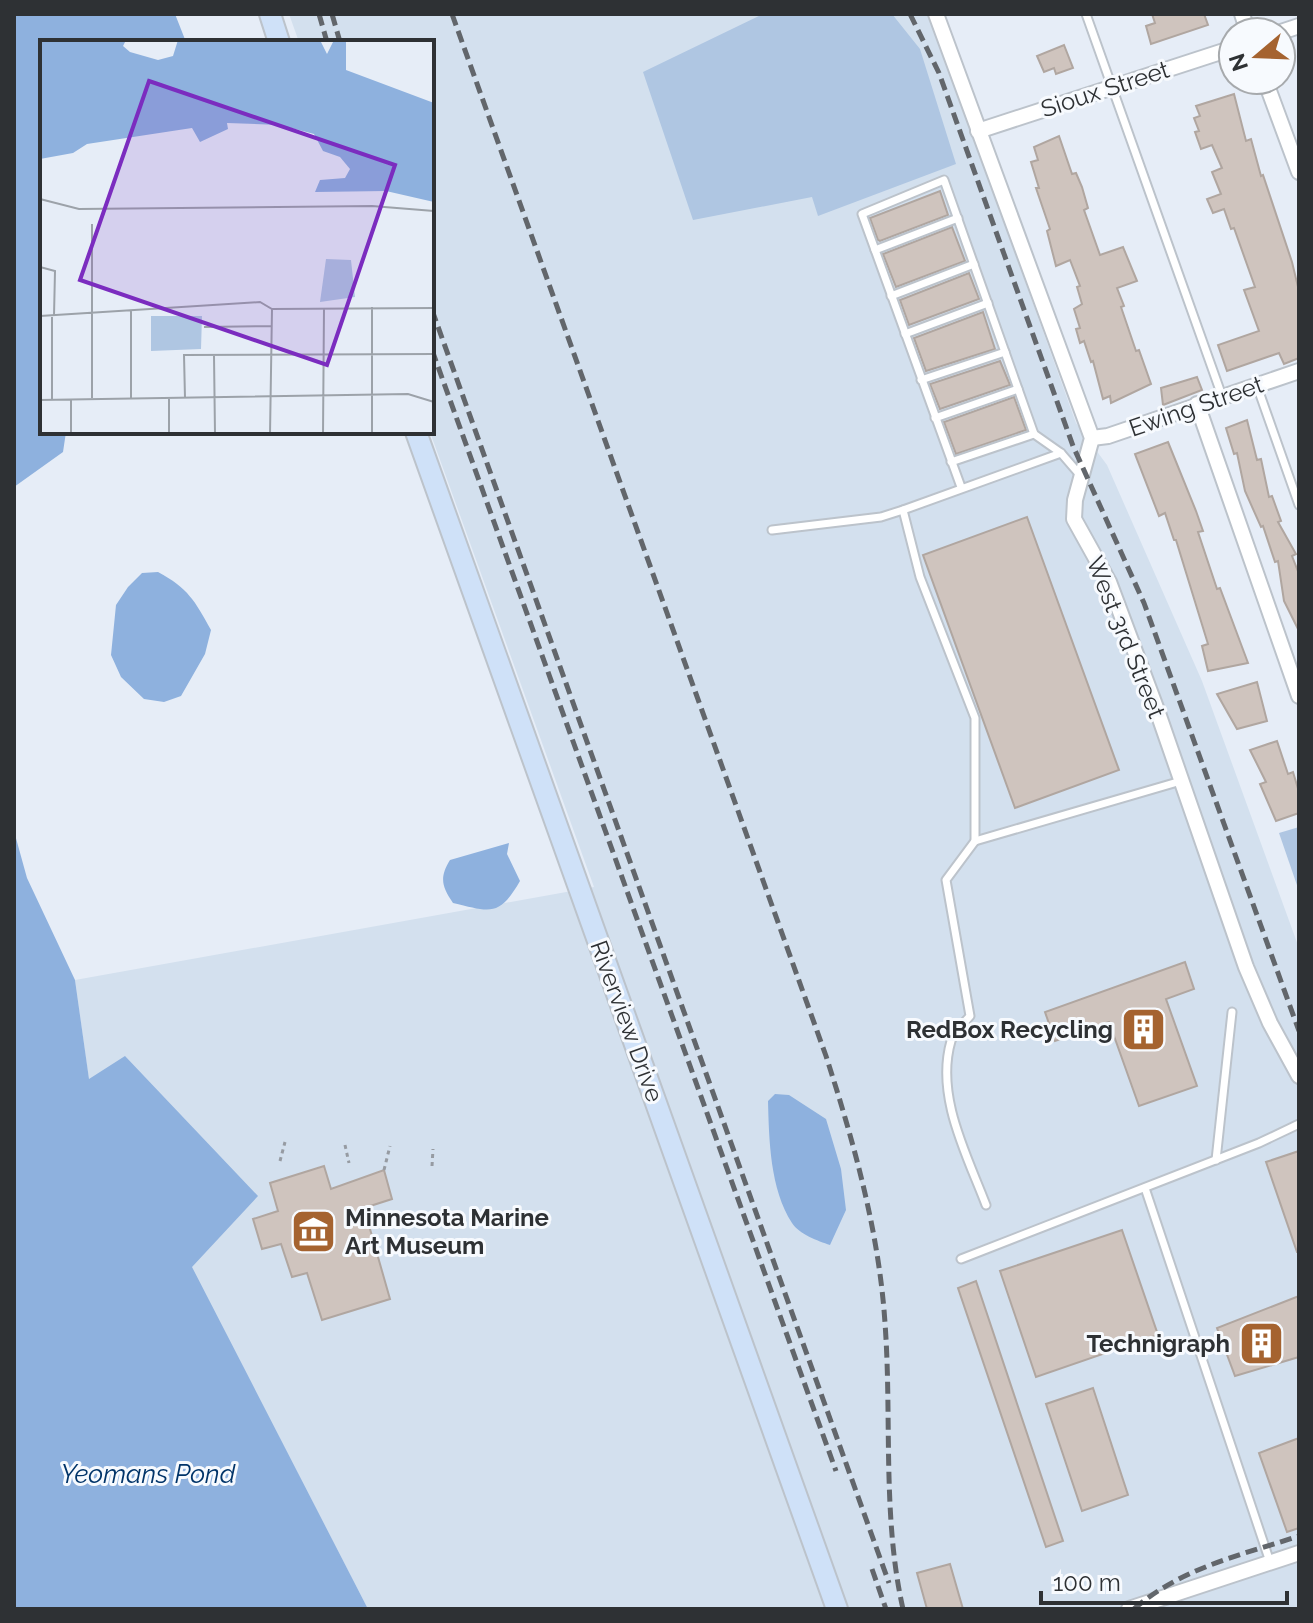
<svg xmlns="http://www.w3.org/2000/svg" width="1313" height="1623" font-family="Raleway,sans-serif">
<rect width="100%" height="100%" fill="#e6edf7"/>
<!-- built -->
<path fill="#d3e0ee" d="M289 14H929L1076 423 1107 465 1202 681 1299 948V1609H368L191 1267 89 1080 75 980 594 887 430 432 432 42H299Z"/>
<!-- green -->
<g fill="#afc6e2">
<path d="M763 14H892L920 49 956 164 818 216 812 197 693 220 643 72Z"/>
<path d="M1299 827V891L1279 833Z"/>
</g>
<!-- water -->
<g fill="#8eb1de">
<path d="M14 14H175L186 42H42V432H66L63 452 14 487Z"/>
<path d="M158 572C188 588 195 601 211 630L205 654 181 696 164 702 144 699 121 677 111 655 116 605 128 587 142 573Z"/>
<path d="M14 831 27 878 75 980 89 1079 125 1056 258 1196 192 1267 368 1609H14Z"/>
<path d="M509 843 507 854 520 881C499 917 491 912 453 903 442 887 439 878 450 860Z"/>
<path d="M775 1094 789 1095 826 1119 841 1169 846 1210 830 1245C818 1241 799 1234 792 1223 770 1189 769 1140 768 1101Z"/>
</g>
<!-- building -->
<g fill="#cfc4be" stroke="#b0a6a0" stroke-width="2">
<path d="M1152 14H1204L1208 25 1151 44 1146 26 1155 23Z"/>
<path d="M1064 45 1073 68 1056 74 1054 68 1044 72 1037 56Z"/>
<path d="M1234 94 1246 141 1251 139 1261 176 1263 175 1292 262 1299 291V358L1284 364 1279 353 1227 371 1218 345 1259 331 1244 290 1255 287 1234 228 1231 229 1224 209 1213 213 1207 199 1221 194 1212 172 1222 168 1212 145 1201 149 1195 132 1199 131 1194 118 1200 116 1196 106Z"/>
<path d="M1059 136 1072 174 1076 173 1082 187 1088 208 1084 210 1100 255 1123 247 1137 281 1117 288 1124 306 1121 307 1136 351 1139 350 1151 384 1111 403 1110 396 1103 399 1093 361 1091 362 1084 341 1080 343 1076 329 1080 328 1074 309 1082 304 1077 287 1080 286 1070 260 1056 266 1047 231 1050 229 1036 188H1039L1031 162 1038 160 1034 147Z"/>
<path d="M940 191 948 215 880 241 878 240 870 218Z"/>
<path d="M952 227 965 261 896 287 883 254Z"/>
<path d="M969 273 979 299 909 325 900 300Z"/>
<path d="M983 312 995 349 926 371 914 338Z"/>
<path d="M1000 361 1010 385 940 409 930 384Z"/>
<path d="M1197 377 1202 390 1163 405 1161 388Z"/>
<path d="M1014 397 1026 430 956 454 944 422Z"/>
<path d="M1247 420 1257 460 1261 459 1269 497 1272 496 1281 521 1278 522 1296 554 1292 556 1299 574V631L1284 601 1278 561 1275 562 1263 526 1261 527 1245 491 1237 453 1234 454 1226 428Z"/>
<path d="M1168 442 1196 511 1203 531 1198 532 1217 589 1220 588 1248 663 1208 671 1202 646 1208 644 1176 540H1174L1165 513 1159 516 1135 454Z"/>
<path d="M1027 517 1119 770 1015 808 923 555Z"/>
<path d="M1257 682 1267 721 1237 729 1217 694Z"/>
<path d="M1277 741 1288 774 1293 772 1299 792V813L1276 821 1260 784 1266 782 1250 750Z"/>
<path d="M1185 962 1194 989 1166 999 1197 1086 1139 1106 1109 1022 1055 1041 1045 1012Z"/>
<path d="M1299 1151V1252H1297L1266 1162Z"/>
<path d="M324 1166 331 1189 384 1170 392 1199 364 1208 390 1299 322 1320 307 1273 292 1277 281 1244 262 1249 253 1219 278 1211 270 1183Z"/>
<path d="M1122 1230 1158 1335 1036 1377 1000 1271Z"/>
<path d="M976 1281 1063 1541 1046 1547 958 1288Z"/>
<path d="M1299 1296V1357L1235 1376 1217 1328Z"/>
<path d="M1093 1388 1128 1495 1082 1511 1046 1404Z"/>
<path d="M1299 1438V1528L1287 1532 1259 1453Z"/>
<path d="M950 1564 963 1609H927L917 1573Z"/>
</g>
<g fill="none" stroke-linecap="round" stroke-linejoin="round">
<defs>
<g id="lane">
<path d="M1086 14 1222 396"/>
<path d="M875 250 958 218"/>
<path d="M891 296 974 264"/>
<path d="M905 334 988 303"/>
<path d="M921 380 1005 352"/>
<path d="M1257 386 1299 505"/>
<path d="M935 418 1018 389"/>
<path d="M951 462 1034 434"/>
<path d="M961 487 862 214 944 180 1034 434 1061 453 1080 475"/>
<path d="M772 530 881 517 903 510"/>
<path d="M975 841V718L920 577 903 510 1061 453"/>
<path d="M1216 1160 1232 1012"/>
<path d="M1145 1188 1270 1562"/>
<path d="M986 1205C967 1155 935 1096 951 1041 954 1032 964 1023 970 1016L946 880 975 841 1181 781"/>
<path d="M961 1259 1259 1143 1299 1124"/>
</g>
<g id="street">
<path d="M936 14 1092 438 1075 500 1074 519 1109 582 1158 713 1246 967 1270 1023 1299 1076"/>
<path d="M1242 14 1248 32"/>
<path d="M1281 32 1299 26"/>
<path d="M1265 80 1299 172"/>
<path d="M978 131 1233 48"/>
<path d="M1197 404 1299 696"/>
<path d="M1092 438 1108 436 1299 371"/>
<path d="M1129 1609 1299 1553"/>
</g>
<g id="secondary">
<path d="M270 14 279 42"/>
<path d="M416 432 837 1609"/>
</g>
</defs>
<!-- lane casing -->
<use href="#lane" stroke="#bcc3cb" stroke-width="11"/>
<!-- street casing -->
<use href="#street" stroke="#bcc3cb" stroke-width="18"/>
<!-- secondary casing -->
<use href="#secondary" stroke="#bcc3cb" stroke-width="24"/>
<!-- path -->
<g stroke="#969ba2" stroke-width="3" stroke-dasharray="4 4" stroke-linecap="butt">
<path d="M345 1145 349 1163"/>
<path d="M280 1161 285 1142"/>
<path d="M432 1166 433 1149"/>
<path d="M384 1170 390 1146"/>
</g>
<!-- lane -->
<use href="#lane" stroke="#fff" stroke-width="7"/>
<!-- street -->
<use href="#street" stroke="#fff" stroke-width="14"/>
<!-- secondary -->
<use href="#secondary" stroke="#cfe1f8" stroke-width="20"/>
<!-- rail -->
<g stroke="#62666b" stroke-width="5" stroke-dasharray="12 6" stroke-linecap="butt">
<path d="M319 14 327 42"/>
<path d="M332 14 340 42"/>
<path d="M452 14 826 1056C854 1143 879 1232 885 1323 892 1418 882 1516 903 1609"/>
<path d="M910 14 939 73 1073 446 1144 603 1299 1031"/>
<path d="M432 310 889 1583"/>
<path d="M432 350 836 1471"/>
<path d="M872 1569 886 1609"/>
<path d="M1134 1609C1181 1568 1241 1555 1299 1536"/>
</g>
</g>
<!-- icons -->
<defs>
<symbol id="building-square" viewBox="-11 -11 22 22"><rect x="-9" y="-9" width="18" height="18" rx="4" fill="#a56330" stroke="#f7fafe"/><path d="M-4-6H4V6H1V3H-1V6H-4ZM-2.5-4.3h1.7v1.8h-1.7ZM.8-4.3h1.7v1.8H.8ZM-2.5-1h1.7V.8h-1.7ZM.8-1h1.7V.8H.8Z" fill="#fff"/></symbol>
<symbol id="museum-square" viewBox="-11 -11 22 22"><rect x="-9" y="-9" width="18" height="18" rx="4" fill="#a56330" stroke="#f7fafe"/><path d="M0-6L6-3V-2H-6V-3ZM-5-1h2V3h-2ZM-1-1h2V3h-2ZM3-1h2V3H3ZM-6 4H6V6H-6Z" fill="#fff"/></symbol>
</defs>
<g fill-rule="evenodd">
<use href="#building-square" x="1118" y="1004" width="51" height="51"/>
<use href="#museum-square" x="288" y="1206" width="51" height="51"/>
<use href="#building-square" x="1236" y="1318" width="51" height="51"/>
</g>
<g text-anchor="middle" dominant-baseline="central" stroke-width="6" stroke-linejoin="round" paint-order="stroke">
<!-- street labels -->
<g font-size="24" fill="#2e3134" stroke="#f7fafe">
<text transform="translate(1105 89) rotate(-18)">Sioux Street</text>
<text transform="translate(1196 406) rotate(-19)">Ewing Street</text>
<text transform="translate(1126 637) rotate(68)">West 3rd Street</text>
<text transform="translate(627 1021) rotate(70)">Riverview Drive</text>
</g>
<!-- poi labels -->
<g font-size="24" font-weight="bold" fill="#2e3134" stroke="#f7fafe" text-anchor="end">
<text x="1113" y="1029">RedBox Recycling</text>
<text x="345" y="1217" text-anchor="start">Minnesota Marine<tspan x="345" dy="28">Art Museum</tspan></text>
<text x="1230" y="1343">Technigraph</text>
</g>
<!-- water labels -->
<g font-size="26" font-style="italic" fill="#013469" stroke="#f7fafe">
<text x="148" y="1474">Yeomans Pond</text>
</g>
</g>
<!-- overview -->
<g transform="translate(40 40)">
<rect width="394" height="394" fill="#e6edf7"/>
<path d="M286 219 311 220 315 257 280 262ZM111 276H162L161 309 111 311Z" fill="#afc6e2"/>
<path d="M0 0H86L83 6 90 12 118 20 133 16 138 0H280L287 14 294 0H306V30L394 63V162L346 151 275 152 280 140 305 138 310 129 300 117 283 111 274 94 240 85 187 83 188 89 160 102 152 88 47 104 33 113 0 119Z" fill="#8eb1de"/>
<path fill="none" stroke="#9ca2a9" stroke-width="2" d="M0 159 39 169 332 166 394 171M52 184V358M0 227 15 231 14 276M0 276 220 262 232 269 394 268M164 287 231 286M174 316 175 394M91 358V271M145 358 144 315 394 314M12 359V277M0 360 368 354 394 362M31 394V359M129 394V358M230 394 232 269M283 394 284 268M332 394V267"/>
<path fill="#7b2cbf" fill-opacity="0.15" stroke="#7b2cbf" stroke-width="4" d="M109 41 355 125 287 325 40 240Z"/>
<rect width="394" height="394" fill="none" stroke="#2e3134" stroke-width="4"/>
</g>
<!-- border -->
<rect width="1313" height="1623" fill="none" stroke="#2e3134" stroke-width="32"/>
<!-- north arrow -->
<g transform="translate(1257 56) rotate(251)"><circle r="38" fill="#f7fafe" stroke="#a7aaad" stroke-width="2"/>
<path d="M0-6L14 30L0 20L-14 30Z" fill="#a56330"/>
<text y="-12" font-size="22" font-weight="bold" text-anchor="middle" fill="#2e3134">N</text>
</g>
<!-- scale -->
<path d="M1041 1591v12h246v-12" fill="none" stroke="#2e3134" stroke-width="4"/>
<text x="1053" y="1591" font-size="24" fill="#2e3134" stroke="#f7fafe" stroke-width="6" paint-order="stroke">100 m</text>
</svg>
